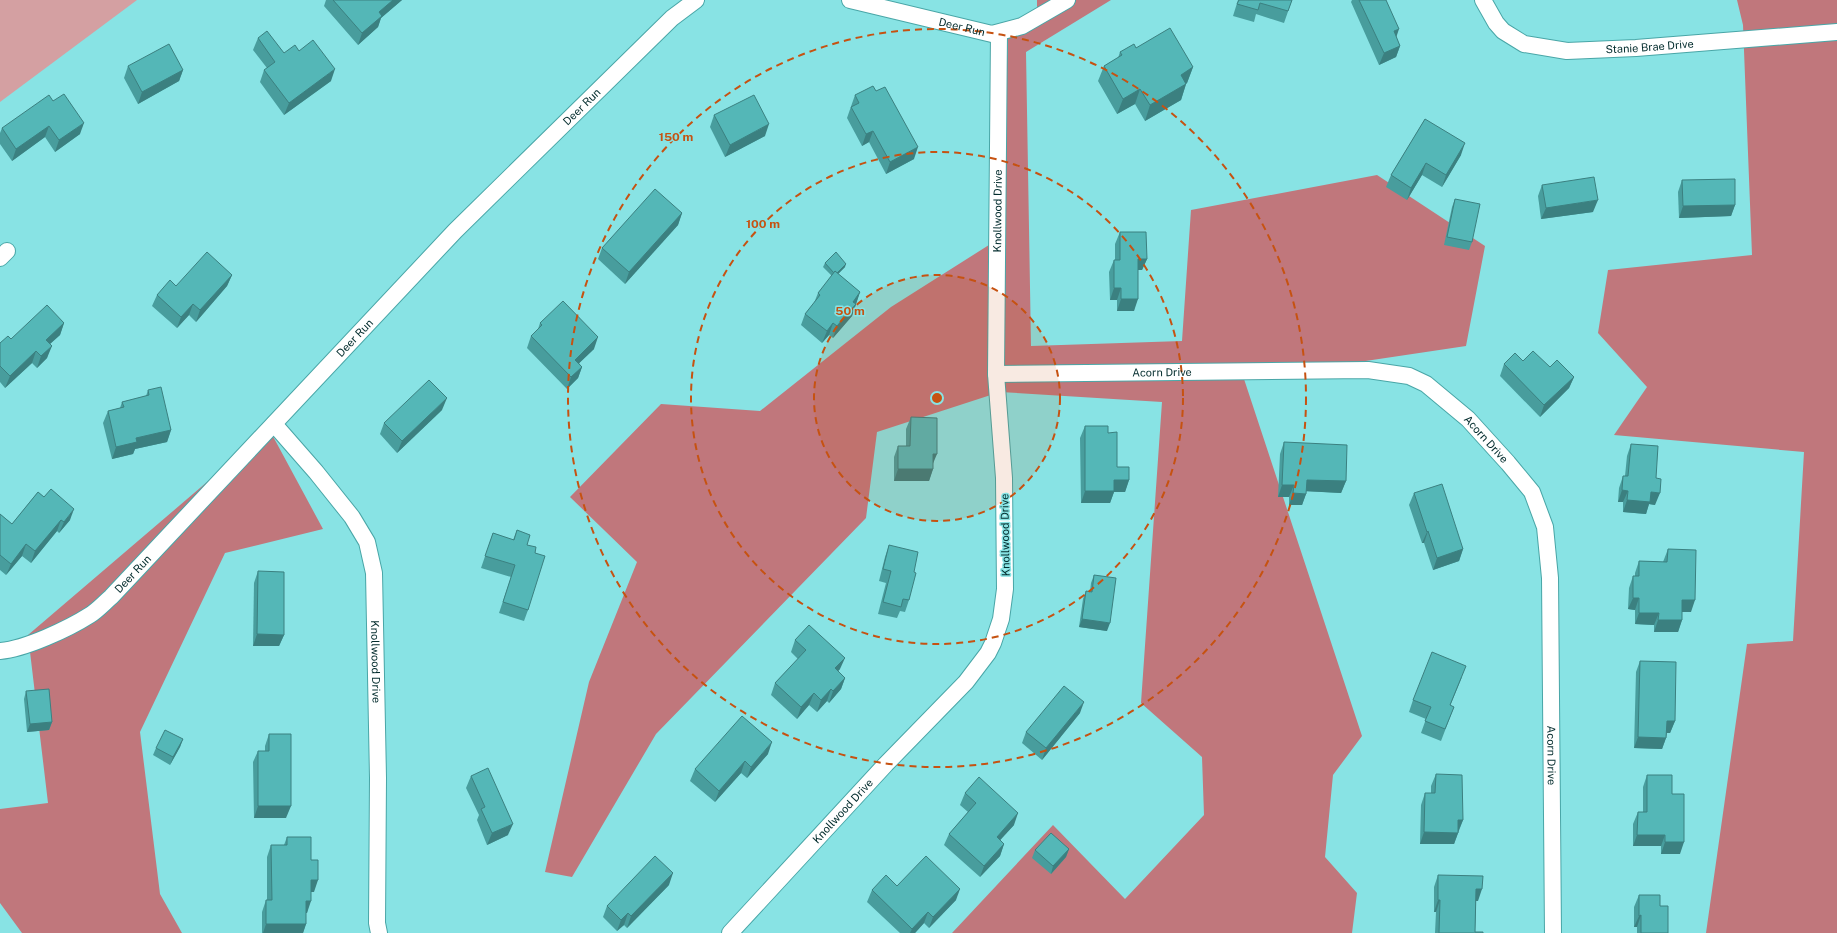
<svg xmlns="http://www.w3.org/2000/svg" width="1837" height="933" font-family="'Public Sans',sans-serif">
<rect width="100%" height="100%" fill="#88e3e4"/>
<!-- green -->
<path fill="#d4a0a2" d="M0 0H137L0 102Z"/>
<!-- forest -->
<g fill="#c0777c">
<path d="M1037 0H1111L1026 52 1031 346 1182 341 1191 210 1377 175 1485 246 1466 346 1244 379 1362 736 1333 775 1325 857 1357 893 1352 933H952L1053 825 1125 899 1204 815 1202 757 1141 703 1162 402 1000 392 877 432 866 518 656 734 572 877 545 872 589 682 637 562 570 497 661 404 760 411 891 307 1000 238 1008 38 1037 21Z"/>
<path d="M1737 0H1837V933H1706L1747 644 1793 641 1804 452 1614 435 1647 387 1598 333 1608 270 1752 255 1743 25Z"/>
<path d="M269 429 323 529 225 553 140 732 160 894 182 933H22L0 903V809L48 803 28 635Z"/>
</g>
<g fill="none" stroke-linecap="round" stroke-linejoin="round">
<defs>
<g id="minor">
<path id="s1" d="M850 0 992 34 1022 26 1067 0"/>
<path id="s2" d="M1483 0 1496 23 1503 31 1524 44 1567 51 1636 48 1837 32"/>
<path d="M0 258 7 251"/>
<path id="s3" d="M996 374 1368 370 1409 376 1426 384 1468 419 1508 463 1532 492 1545 527 1550 578 1553 933"/>
<path id="s4" d="M274 424 316 472 352 517 367 542 374 573 378 778 377 923 379 933"/>
<path id="s5" d="M0 651C25 649 68 629 90 615 98 610 104 603 111 597L455 231 672 18 696 0"/>
<path id="s6" d="M730 933 886 764 966 682 988 653 993 643 1001 619 1005 589 1004 478 996 374 999 33"/>
</g>
</defs>
<!-- minor casing -->
<use href="#minor" stroke="#49a6a7" stroke-width="18"/>
<!-- minor -->
<use href="#minor" stroke="#fff" stroke-width="16"/>
</g>
<!-- wall -->
<g fill="#489d9d">
<path d="M326 0H402L381 18 378 27 358 45 324 6Z"/>
<path d="M1238 0H1292L1284 23 1256 14 1254 22 1233 16Z"/>
<path d="M1352 0H1386L1396 37 1400 46 1396 57 1379 65 1351 2Z"/>
<path d="M258 38 284 53 299 51 331 81 284 115 260 82 264 70 267 68 253 50Z"/>
<path d="M1136 48 1193 67 1187 83 1186 84 1181 100 1145 121 1135 104 1117 114 1098 81 1104 66 1118 58 1120 52Z"/>
<path d="M128 66 183 70 179 81 138 104 124 78Z"/>
<path d="M855 95 914 159 886 174 869 142 862 146 847 118Z"/>
<path d="M53 101 80 134 55 152 45 137 12 161 0 144V133L2 128Z"/>
<path d="M714 115 765 136 725 157 710 127Z"/>
<path d="M1425 119 1461 155 1442 187 1422 175 1407 200 1386 187 1391 175Z"/>
<path d="M1682 180 1735 205 1731 216 1679 218 1678 192Z"/>
<path d="M1542 185 1593 212 1541 219 1538 196Z"/>
<path d="M1455 199 1472 242 1469 250 1444 245 1452 207Z"/>
<path d="M682 213 678 225 625 284 598 259 602 248Z"/>
<path d="M1120 232 1147 259 1142 270H1138L1134 311H1117V300H1110L1109 272 1114 260H1115V244Z"/>
<path d="M825 263 845 267 838 274 860 292 852 316 833 338 829 335 822 343 801 325 805 314 814 303 818 293 832 276 823 267Z"/>
<path d="M232 275 227 286 196 322 189 315 177 328 152 306 157 295 176 286Z"/>
<path d="M64 323 60 335 50 344 47 358 37 368 32 363 5 388 0 382V343L11 339Z"/>
<path d="M540 323 594 349 579 363 582 367 578 378 567 389 527 348 531 336 538 329Z"/>
<path d="M1523 361 1550 367 1574 377 1569 388 1540 417 1500 376 1504 364Z"/>
<path d="M148 390 171 430 167 442 135 449 133 454 112 459 103 423 108 411 120 408 122 402 146 396Z"/>
<path d="M442 410 397 453 380 434 384 423Z"/>
<path d="M911 417 933 469 929 481H894V457L898 446H906V429Z"/>
<path d="M1085 426 1108 433 1117 467 1129 480 1125 492H1114L1110 503H1081L1080 438Z"/>
<path d="M1284 442 1346 481 1341 493 1306 491V494L1302 505H1289V497H1278L1280 454Z"/>
<path d="M1631 444 1656 478 1655 505 1649 504 1646 514 1623 512V502H1618L1619 488 1623 476H1625L1627 456Z"/>
<path d="M38 492 70 520 59 533 57 531 31 563 22 556 6 575 0 570V514L12 524Z"/>
<path d="M1414 493 1463 549 1459 561 1433 570 1424 543H1422L1409 505Z"/>
<path d="M517 530 527 545 535 553 528 610 524 621 499 613 511 577 481 568 493 533 513 540Z"/>
<path d="M889 545 914 572 909 600 905 612 900 611 897 618 878 614 886 583 879 581 885 557Z"/>
<path d="M1668 549 1691 612H1682V620L1678 632H1654V625L1635 624V610L1628 609 1629 588 1633 576H1635V573L1639 561 1663 562Z"/>
<path d="M258 571 284 635 279 646H253L254 583Z"/>
<path d="M1094 575 1107 631 1079 627 1083 599 1086 591 1090 592 1091 583Z"/>
<path d="M795 640 840 669 838 671 845 678 841 689 829 703 827 701 817 712 809 705 797 719 771 695 775 683 798 659 791 652Z"/>
<path d="M1640 661 1675 721 1670 733H1667L1666 738 1662 749 1634 748 1636 672Z"/>
<path d="M1462 677 1450 706 1454 707 1441 741 1421 733 1426 719 1409 712 1413 700Z"/>
<path d="M26 691 52 722 49 730 27 732 24 699Z"/>
<path d="M1080 713 1042 760 1022 743 1026 732Z"/>
<path d="M269 734 286 818H254L253 762 258 751H265V746Z"/>
<path d="M183 739 180 747 170 765 153 755 156 748Z"/>
<path d="M768 754 747 778 741 773 715 802 690 781 695 769Z"/>
<path d="M1436 774 1463 820 1454 844H1420L1421 805 1425 793H1431V786Z"/>
<path d="M1647 775 1672 794 1680 854H1661V846H1633V824L1638 812H1643V787Z"/>
<path d="M471 776 508 835 487 845 477 820 479 815 466 788Z"/>
<path d="M965 793 1014 825 1000 840 1004 844 1000 856 980 877 944 845 949 834 968 812 960 805Z"/>
<path d="M287 837 311 860 314 892H311L307 913H306V924L303 933H262V912L266 900H267V857L271 845H284Z"/>
<path d="M1069 849 1066 857 1051 874 1032 858 1035 850Z"/>
<path d="M1438 875 1478 901H1476L1475 932 1483 933H1435L1436 912H1434V887Z"/>
<path d="M669 885 627 928 624 925 617 931 603 917 607 906Z"/>
<path d="M897 886 956 900 929 928 924 923 915 933H900L867 902 872 890Z"/>
<path d="M1639 895 1660 906 1668 933H1637V927H1634V907Z"/>
</g>
<!-- shaded-wall -->
<g fill="#3b8080">
<path d="M393 0H402L381 18 378 27 358 45 362 33 379 12Z"/>
<path d="M1399 29 1395 41 1394 31Z"/>
<path d="M1400 46 1396 57 1379 65 1384 53Z"/>
<path d="M1193 67 1187 83 1175 90 1181 75Z"/>
<path d="M335 69 331 81 284 115 289 103Z"/>
<path d="M183 70 179 81 138 104 142 92Z"/>
<path d="M1186 84 1181 100 1145 121 1150 105Z"/>
<path d="M1140 89 1135 104 1117 114 1123 99Z"/>
<path d="M84 123 80 134 55 152 59 140Z"/>
<path d="M769 124 765 136 725 157 730 145Z"/>
<path d="M49 126 45 137 12 161 16 149Z"/>
<path d="M873 131 869 142 862 146 866 134Z"/>
<path d="M1465 143 1461 155 1442 187 1446 175Z"/>
<path d="M918 147 914 159 886 174 890 162Z"/>
<path d="M1426 163 1422 175 1407 200 1411 188Z"/>
<path d="M1598 200 1593 212 1541 219 1546 208Z"/>
<path d="M1735 205 1731 216 1679 218 1683 206Z"/>
<path d="M682 213 678 225 625 284 629 272Z"/>
<path d="M1138 259H1147L1142 270H1134Z"/>
<path d="M846 264 845 267 834 278 836 274Z"/>
<path d="M232 275 227 286 196 322 200 310Z"/>
<path d="M1114 288H1121L1117 300H1110Z"/>
<path d="M860 292 852 316 833 338 837 326 853 302Z"/>
<path d="M1121 299H1138L1134 311H1117Z"/>
<path d="M193 304 189 315 177 328 181 317Z"/>
<path d="M64 323 60 335 42 351 46 340Z"/>
<path d="M833 323 829 335 822 343 827 331Z"/>
<path d="M598 337 594 349 571 371 575 360Z"/>
<path d="M52 346 47 358 37 368 41 356Z"/>
<path d="M36 351 32 363 5 388 10 376Z"/>
<path d="M582 367 578 378 567 389 571 377Z"/>
<path d="M1574 377 1569 388 1540 417 1544 405Z"/>
<path d="M447 398 442 410 397 453 402 441Z"/>
<path d="M171 430 167 442 135 449 133 454 112 459 116 447 136 438Z"/>
<path d="M933 454H937L932 466Z"/>
<path d="M898 469H933L929 481H894Z"/>
<path d="M1114 480H1129L1125 492H1114L1110 503H1081L1085 491Z"/>
<path d="M1307 480 1346 481 1341 493 1302 491Z"/>
<path d="M1282 485H1294L1289 497H1278Z"/>
<path d="M1622 490 1628 491 1623 502H1618Z"/>
<path d="M1651 492 1660 493 1655 505 1649 504 1646 514 1623 512 1627 500Z"/>
<path d="M1293 493 1306 494 1302 505H1289Z"/>
<path d="M74 509 70 520 59 533 64 522Z"/>
<path d="M61 520 57 531 31 563 35 551Z"/>
<path d="M1428 531 1424 543H1422L1427 532Z"/>
<path d="M26 544 22 556 6 575 11 564Z"/>
<path d="M1463 549 1459 561 1433 570 1437 558Z"/>
<path d="M1633 598H1639L1635 610 1628 609Z"/>
<path d="M1682 600H1695L1691 612H1678Z"/>
<path d="M1639 613H1659L1654 625 1635 624Z"/>
<path d="M1082 619 1110 623 1107 631 1079 627Z"/>
<path d="M1658 620H1682L1678 632H1654Z"/>
<path d="M257 634 284 635 279 646H253Z"/>
<path d="M845 658 840 669 830 680 835 668Z"/>
<path d="M845 678 841 689 829 703 833 691Z"/>
<path d="M831 689 827 701 817 712 821 700Z"/>
<path d="M814 693 809 705 797 719 801 707Z"/>
<path d="M1084 702 1080 713 1042 760 1046 748Z"/>
<path d="M1667 721H1675L1670 733H1663Z"/>
<path d="M52 722 49 730 27 732 30 724Z"/>
<path d="M1638 737 1666 738 1662 749 1634 748Z"/>
<path d="M183 739 180 747 170 765 173 757Z"/>
<path d="M772 742 768 754 747 778 751 767Z"/>
<path d="M745 761 741 773 715 802 719 791Z"/>
<path d="M258 806H291L286 818H254Z"/>
<path d="M1018 813 1014 825 992 849 997 837Z"/>
<path d="M1458 820H1463L1458 832Z"/>
<path d="M513 824 508 835 487 845 492 833Z"/>
<path d="M1424 832 1458 833 1454 844H1420Z"/>
<path d="M1637 835H1665L1661 846H1633Z"/>
<path d="M1665 842H1684L1680 854H1661Z"/>
<path d="M1004 844 1000 856 980 877 984 866Z"/>
<path d="M1069 849 1066 857 1051 874 1053 866Z"/>
<path d="M673 873 669 885 627 928 631 916Z"/>
<path d="M311 880H318L314 892H307Z"/>
<path d="M960 889 956 900 929 928 933 917Z"/>
<path d="M1476 889H1482L1478 901H1472Z"/>
<path d="M1438 900H1440L1436 912H1434Z"/>
<path d="M306 901H311L307 913H302Z"/>
<path d="M928 912 924 923 915 933H910L912 929Z"/>
<path d="M628 913 624 925 617 931 621 920Z"/>
<path d="M1641 915 1637 927H1634L1639 916Z"/>
<path d="M266 924H306L303 933H263Z"/>
</g>
<!-- building -->
<g fill="#54b7b7" stroke="#3b8080">
<path d="M333 0H393L379 12 382 16 362 33Z"/>
<path d="M1239 0H1292L1288 11 1260 3 1258 10 1237 4Z"/>
<path d="M1359 0H1386L1399 29 1394 31 1400 46 1384 53Z"/>
<path d="M1170 28 1193 67 1181 75 1186 84 1150 105 1140 89 1123 99 1104 66 1122 55 1120 52 1134 44 1136 48Z"/>
<path d="M267 31 284 53 295 45 299 51 313 40 335 69 289 103 264 70 275 62 258 38Z"/>
<path d="M169 44 183 70 142 92 128 66Z"/>
<path d="M873 86 876 91 885 87 918 147 890 162 873 131 866 134 851 107 859 103 855 95Z"/>
<path d="M64 94 84 123 59 140 49 126 16 149 2 128 49 95 53 101Z"/>
<path d="M754 95 769 124 730 145 714 115Z"/>
<path d="M1425 119 1465 143 1446 175 1426 163 1411 188 1391 175Z"/>
<path d="M1594 177 1598 200 1546 208 1542 185Z"/>
<path d="M1735 179V205L1683 206 1682 180Z"/>
<path d="M655 189 682 213 629 272 602 248Z"/>
<path d="M1455 199 1480 204 1472 242 1447 237Z"/>
<path d="M1120 232H1146L1147 259H1138V299H1121V288H1114V260H1120Z"/>
<path d="M207 252 232 275 200 310 193 304 181 317 157 295 170 280 176 286Z"/>
<path d="M836 252 846 264 837 273 835 271 834 273 825 263Z"/>
<path d="M835 271 860 292 853 302 856 304 837 326 833 323 827 331 805 314 820 295 818 293Z"/>
<path d="M563 301 598 337 575 360 582 367 571 377 531 336 542 325 540 323Z"/>
<path d="M47 305 64 323 46 340 52 346 41 356 36 351 10 376 0 366V343L8 336 11 339Z"/>
<path d="M1533 351 1550 367 1557 360 1574 377 1544 405 1504 364 1515 353 1523 361Z"/>
<path d="M429 380 447 398 402 441 384 423Z"/>
<path d="M161 387 171 430 136 438 137 442 116 447 108 411 124 407 122 402 149 395 148 390Z"/>
<path d="M911 417 937 418V454H933V469H898V446H910Z"/>
<path d="M1085 426H1108V433L1117 432V467H1129V480H1114V491H1085Z"/>
<path d="M1284 442 1347 445 1346 481 1307 480 1306 494 1293 493 1294 485H1282Z"/>
<path d="M1631 444 1658 446 1656 478 1661 479 1660 493 1651 492 1650 502 1627 500 1628 491 1622 490 1623 476H1628Z"/>
<path d="M1442 484 1463 549 1437 558 1428 531 1427 532 1414 493Z"/>
<path d="M51 489 74 509 64 522 61 520 35 551 26 544 11 564 0 555V514L12 524 38 492 44 497Z"/>
<path d="M517 530 530 535 527 545 536 547 535 553 545 556 528 610 503 602 515 565 485 556 493 533 514 540Z"/>
<path d="M889 545 918 552 914 572 916 573 909 600 903 599 901 607 883 602 891 571 883 569Z"/>
<path d="M1668 549 1696 550 1695 600H1682V620H1658L1659 613H1639V598H1633V576H1639V561L1667 562Z"/>
<path d="M258 571 284 572V635L257 634Z"/>
<path d="M1094 575 1116 578 1110 623 1082 619 1086 591 1092 592Z"/>
<path d="M809 625 845 658 835 668 845 678 833 691 831 689 821 700 814 693 801 707 775 683 806 650 795 640Z"/>
<path d="M1432 652 1466 666 1450 705 1454 707 1445 729 1425 721 1431 707 1413 700Z"/>
<path d="M1640 661 1676 662 1675 721H1667L1666 738 1638 737Z"/>
<path d="M1064 686 1084 702 1046 748 1026 732Z"/>
<path d="M49 689 52 722 30 724 26 691Z"/>
<path d="M742 716 772 742 751 767 745 761 719 791 695 769Z"/>
<path d="M165 730 183 739 173 757 156 748Z"/>
<path d="M269 734H291V806H258V751H269Z"/>
<path d="M488 768 513 824 492 833 481 809 485 807 471 776Z"/>
<path d="M1436 774 1462 775 1463 820H1458V833L1424 832 1425 793H1435Z"/>
<path d="M1647 775H1672V794H1684V842H1665V835H1637L1638 812H1647Z"/>
<path d="M979 777 1018 813 997 837 1004 844 984 866 949 834 976 803 965 793Z"/>
<path d="M1051 833 1069 849 1053 866 1035 850Z"/>
<path d="M287 837H311V860H318V880H311V901H306V924H266V900H272L271 845H287Z"/>
<path d="M655 856 673 873 631 916 628 913 621 920 607 906Z"/>
<path d="M926 856 960 889 933 917 928 912 912 929 872 890 886 875 897 886Z"/>
<path d="M1438 875 1483 876 1482 889H1476L1475 932H1483V933H1439L1440 900H1438Z"/>
<path d="M1639 895H1660V906H1668V933H1641V915L1639 916Z"/>
</g>
<!-- distance rings -->
<circle cx="937" cy="398" r="123" fill="#c65211" fill-opacity=".12"/>
<g fill="none" stroke="#c65211" stroke-width="2" stroke-dasharray="7 5">
<circle cx="937" cy="398" r="123"/>
<circle cx="937" cy="398" r="246"/>
<circle cx="937" cy="398" r="369"/>
</g>
<g text-anchor="middle" dominant-baseline="central" stroke-width="3" stroke-linejoin="round" paint-order="stroke">
<!-- street labels -->
<g font-size="11" fill="#032c2d" stroke="#88e3e4">
<text stroke="none"><textPath href="#s1" startOffset="115">Deer Run</textPath></text>
<text stroke="none"><textPath href="#s2" startOffset="188">Stanie Brae Drive</textPath></text>
<text stroke="none"><textPath href="#s5" startOffset="805">Deer Run</textPath></text>
<text stroke="none"><textPath href="#s6" startOffset="826">Knollwood Drive</textPath></text>
<text stroke="none"><textPath href="#s5" startOffset="481">Deer Run</textPath></text>
<text stroke="none"><textPath href="#s3" startOffset="166">Acorn Drive</textPath></text>
<text stroke="none"><textPath href="#s3" startOffset="514">Acorn Drive</textPath></text>
<text transform="translate(1005 535) rotate(-91)">Knollwood Drive</text>
<text stroke="none"><textPath href="#s5" startOffset="157">Deer Run</textPath></text>
<text stroke="none"><textPath href="#s4" startOffset="271">Knollwood Drive</textPath></text>
<text stroke="none"><textPath href="#s3" startOffset="850">Acorn Drive</textPath></text>
<text stroke="none"><textPath href="#s6" startOffset="166">Knollwood Drive</textPath></text>
</g>
</g>
<circle cx="937" cy="398" r="6" fill="#c65211" stroke="#88e3e4" stroke-width="2"/>
<g font-size="12" text-anchor="middle" font-weight="bold" fill="#c65211" stroke="#88e3e4" stroke-width="3" stroke-linejoin="round" paint-order="stroke">
<text x="676" y="141">150 m</text>
<text x="763" y="228">100 m</text>
<text x="850" y="315">50 m</text>
</g>
</svg>
